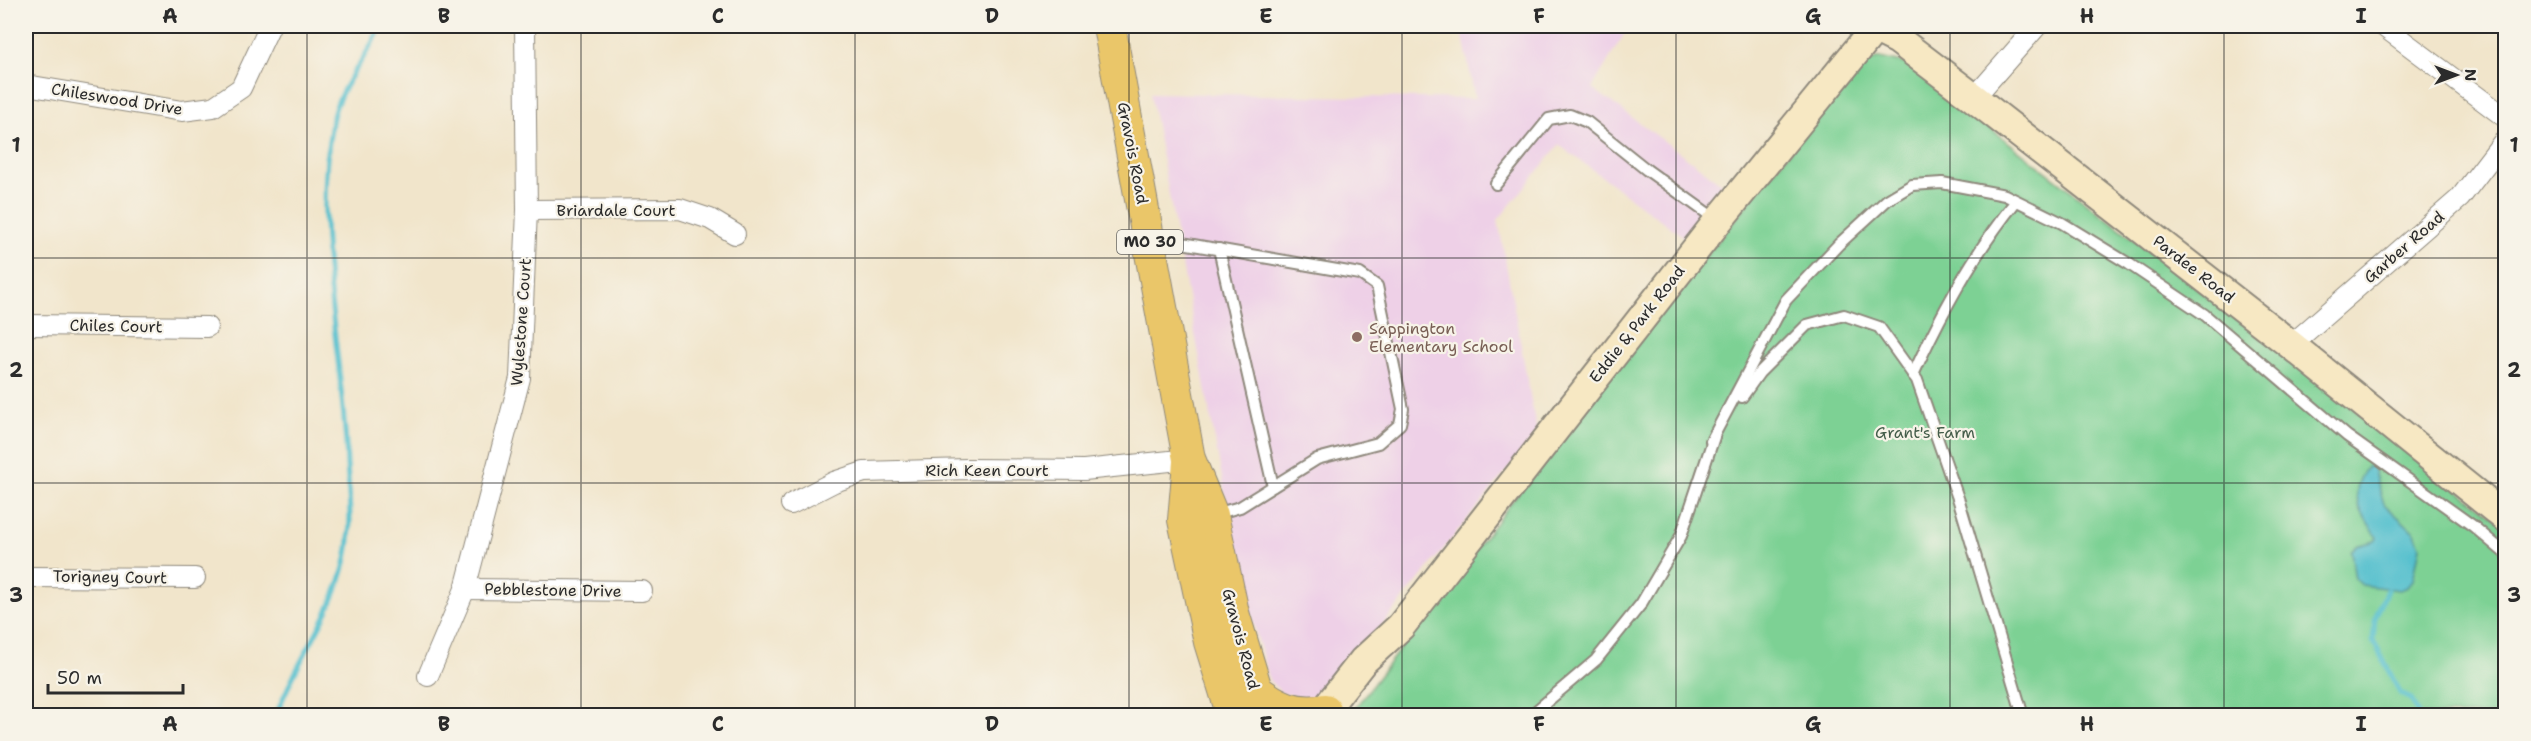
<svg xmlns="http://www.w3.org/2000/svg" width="2531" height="741" font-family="'Shantell Sans',sans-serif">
<rect width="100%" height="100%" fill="#f7f3e8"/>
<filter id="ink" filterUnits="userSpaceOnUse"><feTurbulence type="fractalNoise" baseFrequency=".0167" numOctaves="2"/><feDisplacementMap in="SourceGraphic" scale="12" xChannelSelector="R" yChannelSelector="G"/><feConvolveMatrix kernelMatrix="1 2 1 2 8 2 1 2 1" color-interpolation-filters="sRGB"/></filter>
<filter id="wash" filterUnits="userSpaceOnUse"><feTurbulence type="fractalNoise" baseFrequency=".008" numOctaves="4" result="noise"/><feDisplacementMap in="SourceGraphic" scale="24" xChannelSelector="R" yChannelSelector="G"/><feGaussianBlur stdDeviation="1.35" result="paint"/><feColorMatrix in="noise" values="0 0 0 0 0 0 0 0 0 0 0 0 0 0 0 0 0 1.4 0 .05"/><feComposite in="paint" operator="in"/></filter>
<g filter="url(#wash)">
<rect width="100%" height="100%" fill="#f1e5cb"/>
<!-- built -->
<path fill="#eed0e7" d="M1461 26H1624L1626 31 1592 88 1732 191 1688 240 1559 145 1498 220 1537 433 1321 701 1282 693 1269 680 1240 574 1150 93 1475 99Z"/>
<!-- green -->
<path fill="#7dd194" stroke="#547e60" stroke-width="1.5" d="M1880 58 1907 64 2505 526V715L1349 716 1567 429 1860 64Z"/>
<!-- water -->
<path fill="#54c0ce" stroke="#40767c" stroke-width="1.5" d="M2368 466 2373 468 2384 504 2415 533 2420 547 2413 580 2407 587 2399 590 2362 585 2355 579 2351 552 2357 546 2375 541 2377 538C2362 511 2345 496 2368 466Z"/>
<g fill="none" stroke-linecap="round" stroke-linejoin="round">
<!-- stream -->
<g stroke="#54c0ce" stroke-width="5">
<path d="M2387 590 2375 618 2373 640 2400 693 2411 699 2419 716"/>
<path d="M276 716C295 661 333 617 346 559 353 529 349 495 347 464 343 350 311 236 332 122 338 85 368 59 380 26"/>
</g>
</g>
</g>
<g filter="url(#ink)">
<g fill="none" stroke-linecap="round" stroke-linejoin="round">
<defs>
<g id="lane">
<path d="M1496 184 1549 119 1570 115 1587 122 1647 170 1718 221"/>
<path d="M1153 238 1360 274 1377 286 1403 409 1400 424 1378 443 1317 459 1240 507 1215 514"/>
<path d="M1219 249 1273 486"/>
<path d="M1913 375C1941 313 1973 254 2016 201"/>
<path d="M1742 397 1759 373 1807 325 1844 315 1879 327 1917 380 1959 501 2023 716"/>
<path d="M1711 441 1786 300 1839 244 1887 200 1912 185 1942 183 2005 195 2062 223 2129 264 2205 315 2347 436 2473 526 2506 554"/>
<path d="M1530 716 1596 660 1641 604 1681 536 1714 437"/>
</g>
<g id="street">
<path d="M2383 26 2506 118"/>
<path d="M26 85 182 111 213 107 241 88 270 26"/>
<path d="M1974 98 2037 26"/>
<path d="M527 210 680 209 710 219 735 234"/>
<path d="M26 325 207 327"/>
<path d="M2291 345 2460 198 2506 138"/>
<path d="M791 504 834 482 864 472 967 469 1084 470 1189 459"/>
<path d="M26 577 195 578"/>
<path d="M465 589 642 591"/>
<path d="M428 676 465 589 520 378 527 210 525 26"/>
</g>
<g id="secondary">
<path d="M1876 29 1898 40 1974 98 2291 345 2506 518"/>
<path d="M1320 716 1363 661 1401 626 1718 221 1877 26"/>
</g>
<g id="primary">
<path d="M1109 26 1189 459 1212 515 1233 613 1264 716"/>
<path d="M1189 462 1184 520 1210 642 1233 716"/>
<path d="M1255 689C1277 707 1297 715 1325 710"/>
</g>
</defs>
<!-- lane casing -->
<use href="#lane" stroke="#8e887b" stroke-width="14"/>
<!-- street casing -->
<use href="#street" stroke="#8e887b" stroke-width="22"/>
<!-- secondary casing -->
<use href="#secondary" stroke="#8e887b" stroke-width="32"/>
<!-- primary casing -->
<use href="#primary" stroke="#8e887b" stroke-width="34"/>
<!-- lane -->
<use href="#lane" stroke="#fff" stroke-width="10"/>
<!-- street -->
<use href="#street" stroke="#fff" stroke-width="20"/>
<!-- secondary -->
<use href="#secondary" stroke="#f7e8c3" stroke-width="28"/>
<!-- primary -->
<use href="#primary" stroke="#eac669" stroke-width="32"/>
</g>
</g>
<!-- grid -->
<path fill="none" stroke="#2b2b2b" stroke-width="1.5" stroke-opacity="0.55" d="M307 26V716M581 26V716M855 26V716M1129 26V716M1402 26V716M1676 26V716M1950 26V716M2224 26V716M26 258H2506M26 483H2506"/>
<!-- markers -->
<circle fill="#8d6e63" stroke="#f7f3e8" stroke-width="2" cx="1357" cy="337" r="6"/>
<g text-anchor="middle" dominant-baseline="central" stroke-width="4.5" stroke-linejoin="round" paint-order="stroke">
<!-- shield labels -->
<rect fill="#f7f3e8" stroke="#686764" stroke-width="1.5" x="1117" y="230" width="66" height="24" rx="4.5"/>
<g font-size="15" font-weight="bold" fill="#2b2b2b">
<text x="1150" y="242">MO 30</text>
</g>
<!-- street labels -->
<g font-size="16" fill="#2b2b2b" stroke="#f7f3e8">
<text transform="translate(117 99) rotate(9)">Chileswood Drive</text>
<text transform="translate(1133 153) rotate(79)">Gravois Road</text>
<text x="616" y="210">Briardale Court</text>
<text transform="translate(2404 247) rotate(-41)">Garber Road</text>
<text transform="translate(2194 269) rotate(38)">Pardee Road</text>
<text transform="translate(521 322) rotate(-86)">Wylestone Court</text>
<text transform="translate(1637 324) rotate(-52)">Eddie &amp; Park Road</text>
<text transform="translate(116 326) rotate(1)">Chiles Court</text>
<text x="987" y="470">Rich Keen Court</text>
<text transform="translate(110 577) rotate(1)">Torigney Court</text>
<text transform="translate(553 590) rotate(1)">Pebblestone Drive</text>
<text transform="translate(1241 639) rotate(75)">Gravois Road</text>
</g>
<!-- education labels -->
<g font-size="16" fill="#785e54" stroke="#f7f3e8" text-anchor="start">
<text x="1369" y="328">Sappington<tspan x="1369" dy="18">Elementary School</tspan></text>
</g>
<!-- park labels -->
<g font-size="16" fill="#445d4a" stroke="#f7f3e8">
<text x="1925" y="432">Grant's Farm</text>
</g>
</g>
<!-- margin -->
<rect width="2531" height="741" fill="none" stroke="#f7f3e8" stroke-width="66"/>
<!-- north arrow -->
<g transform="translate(2456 75) rotate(90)" stroke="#f7f3e8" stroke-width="4.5" paint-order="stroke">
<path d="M0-4.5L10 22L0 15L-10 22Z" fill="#2b2b2b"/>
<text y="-9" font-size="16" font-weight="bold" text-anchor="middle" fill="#2b2b2b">N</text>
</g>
<!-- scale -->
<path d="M48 684v9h135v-9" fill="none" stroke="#2b2b2b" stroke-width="3"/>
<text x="57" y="684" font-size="18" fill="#2b2b2b" stroke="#f7f3e8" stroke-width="4.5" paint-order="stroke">50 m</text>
<rect x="33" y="33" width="2465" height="675" fill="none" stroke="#2b2b2b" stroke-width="2"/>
<g font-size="20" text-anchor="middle" font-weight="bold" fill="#2b2b2b">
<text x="170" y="23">A</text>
<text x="444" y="23">B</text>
<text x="718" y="23">C</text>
<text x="992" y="23">D</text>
<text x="1266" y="23">E</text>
<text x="1539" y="23">F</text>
<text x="1813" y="23">G</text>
<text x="2087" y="23">H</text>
<text x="2361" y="23">I</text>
<text x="16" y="152">1</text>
<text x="2514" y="152">1</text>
<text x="16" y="377">2</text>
<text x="2514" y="377">2</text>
<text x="16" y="602">3</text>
<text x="2514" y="602">3</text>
<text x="170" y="731">A</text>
<text x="444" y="731">B</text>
<text x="718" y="731">C</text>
<text x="992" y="731">D</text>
<text x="1266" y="731">E</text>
<text x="1539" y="731">F</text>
<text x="1813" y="731">G</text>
<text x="2087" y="731">H</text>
<text x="2361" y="731">I</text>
</g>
</svg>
